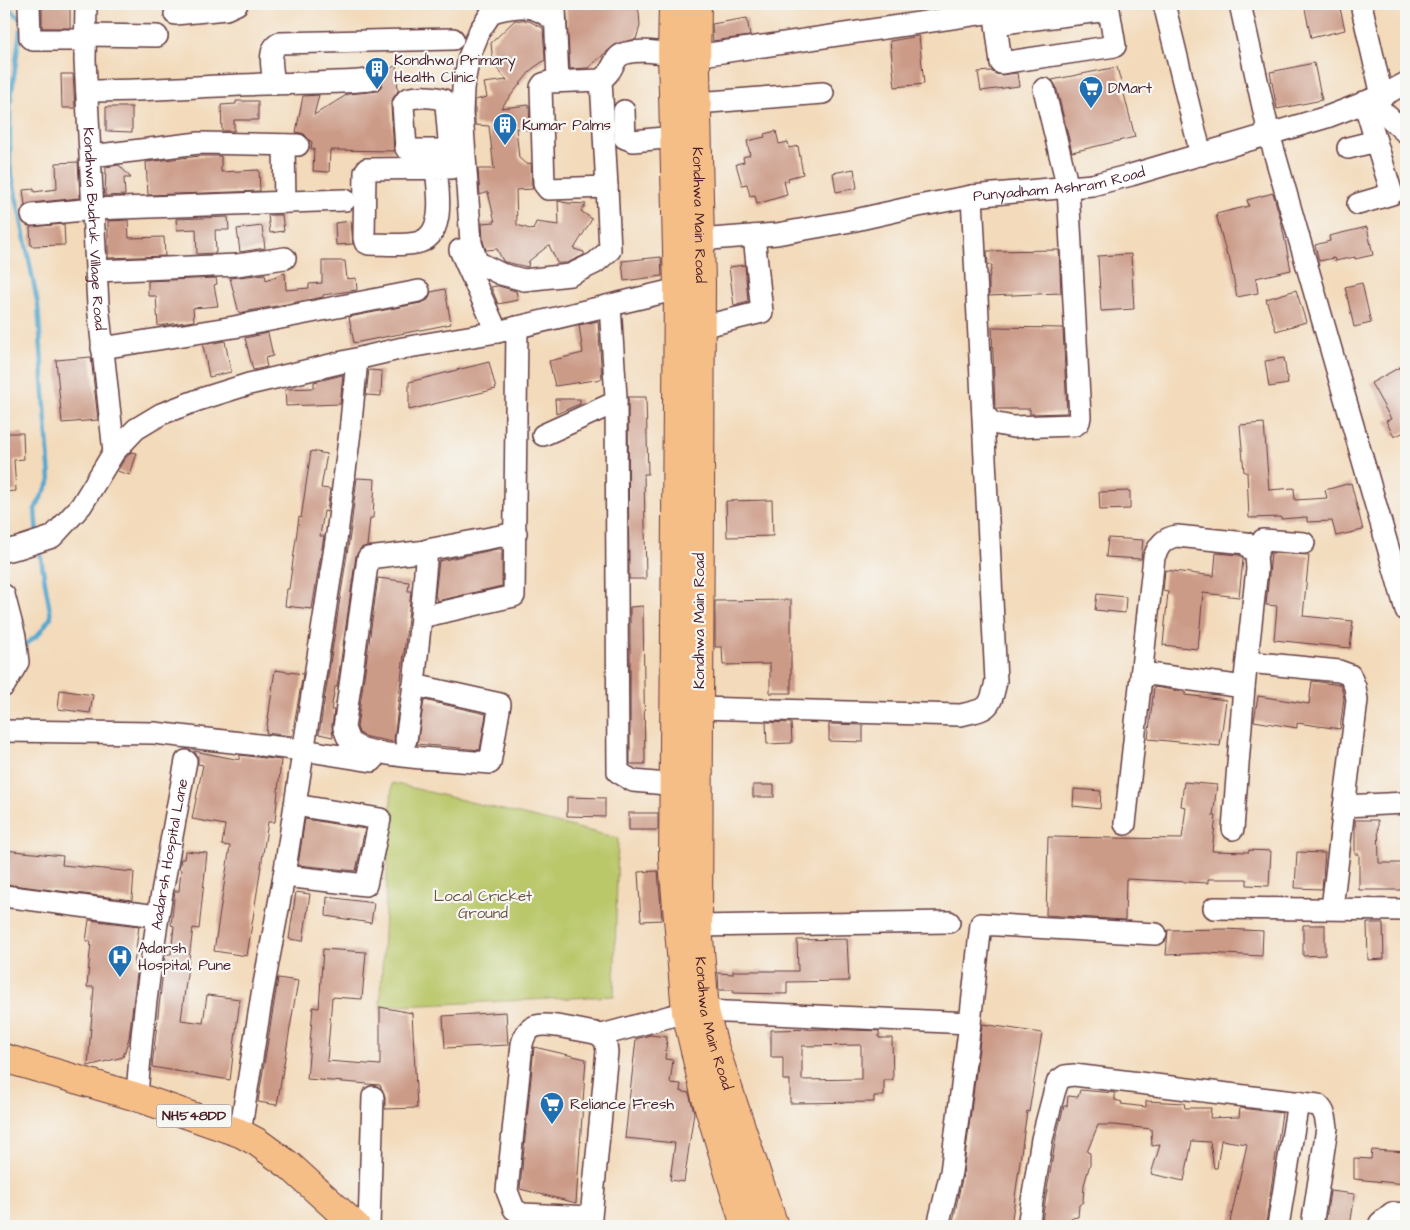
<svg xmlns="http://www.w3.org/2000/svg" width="1410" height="1230" font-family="'Architects Daughter',sans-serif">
<rect width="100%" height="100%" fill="#f6f6f2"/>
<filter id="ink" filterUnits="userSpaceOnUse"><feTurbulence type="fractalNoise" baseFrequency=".02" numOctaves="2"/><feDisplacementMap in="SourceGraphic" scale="10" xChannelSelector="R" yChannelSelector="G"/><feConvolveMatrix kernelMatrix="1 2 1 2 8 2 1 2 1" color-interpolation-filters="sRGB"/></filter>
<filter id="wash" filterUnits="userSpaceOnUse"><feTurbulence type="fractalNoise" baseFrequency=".0096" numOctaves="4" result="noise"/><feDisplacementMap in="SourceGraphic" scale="20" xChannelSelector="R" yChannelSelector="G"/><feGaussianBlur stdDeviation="1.12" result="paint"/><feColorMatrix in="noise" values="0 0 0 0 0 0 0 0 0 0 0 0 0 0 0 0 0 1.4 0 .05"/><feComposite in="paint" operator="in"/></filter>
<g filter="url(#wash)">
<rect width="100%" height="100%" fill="#f3daba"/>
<!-- park -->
<path fill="#bac86a" stroke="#82744a" d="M392 783 618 838 614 996 380 1007Z"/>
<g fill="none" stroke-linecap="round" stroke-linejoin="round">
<!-- stream -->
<g stroke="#51a6cd" stroke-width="4.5">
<path d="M5 4 21 20V22"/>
<path d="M20 30 10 106V165L38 305 50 481 35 509 37 537"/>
<path d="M23 646 38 635 51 617 39 547"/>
</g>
</g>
<g id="blocks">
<!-- building -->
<g fill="#cc9b88" fill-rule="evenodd">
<rect x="42" y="4" width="28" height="24"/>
<path d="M566 4H636L639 12 640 26 636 39 616 44 588 68 570 69Z"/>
<path d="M1304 4H1339L1345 30 1311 38Z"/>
<path d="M747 18 750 36 713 41 712 24Z"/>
<path d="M515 20 529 21 543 28 545 60 532 69 501 108 529 105 530 130 516 128 519 158 526 164 531 163 532 184 533 189 516 190 517 225 533 230 536 222 559 225 558 201 567 203 586 204 581 211 592 219 574 249 584 252V255L567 263H557L549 245 529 261 528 267 505 262 503 261 497 249 486 250 483 241 482 223 495 222 488 192 480 195 478 169H494L489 126 475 125V100L487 97 484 83 507 80 493 64 491 43Z"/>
<path d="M919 36 924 84 895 87 890 41Z"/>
<path d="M1314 63 1322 100 1277 109 1270 72Z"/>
<path d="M396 65 398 91 393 98 391 106 394 151 330 150 329 172 313 171 314 149H311L312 142 310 141 304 134 296 132 303 96 319 95 314 115 348 94 378 91 382 85 383 80 382 74Z"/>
<path d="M1117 67 1135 137 1072 152 1056 86 1052 80Z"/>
<path d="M991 71 996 74 1002 75 1017 73 1019 86 981 91 978 72Z"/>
<path d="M61 74H73L75 108H62Z"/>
<path d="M236 101H258V120H234V131H222L221 105 236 104Z"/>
<path d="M106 107H132V132L106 131Z"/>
<path d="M776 131 779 144 788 142 789 148 798 146 803 174 788 178 789 182 784 181 787 195 757 204 755 195 750 196 747 184 742 185 736 164 744 162 743 157 750 155 747 141 765 137 764 134Z"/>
<path d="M200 156H221V172L259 170 260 191 148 195 146 162Z"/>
<path d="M78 162 80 198 31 203 25 205 23 190 34 189V192L57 189 56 163Z"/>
<path d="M119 165 131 178H124L125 195 105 196 106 167Z"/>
<path d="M854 169 857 188 836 192 833 173Z"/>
<path d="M1273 193 1281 221 1291 270 1256 278 1258 293 1237 297 1229 256H1227L1216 214 1249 206 1247 200Z"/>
<path d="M268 215H282L284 231 270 233Z"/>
<path d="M228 217 229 230H215L216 253 197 254 196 229 177 230 176 219Z"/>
<path d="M128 220 129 238 164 237 165 256 108 258V221Z"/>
<path d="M351 221 353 244 336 245 335 223Z"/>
<path d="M64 224 65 245 31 246 30 227Z"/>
<path d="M262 226 265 248 240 252 237 229Z"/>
<path d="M1367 227 1373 255 1355 259V257L1335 261 1334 258 1319 261 1315 245 1330 241 1329 236Z"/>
<path d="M1059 250 1061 293 989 296V278L992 265H988L987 251Z"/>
<path d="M1131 254 1134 309 1101 311 1098 256Z"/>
<path d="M661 257 662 276 624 281 622 261Z"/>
<path d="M322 261H345L347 279 356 278 357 290 323 295V297L239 313 230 278 265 274 266 280 285 273 286 290 309 288V284L322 283Z"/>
<path d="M745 265 748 302 734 306 729 267Z"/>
<path d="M216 278 217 284 214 285 218 306 193 308 194 321 158 326 156 296H148V281Z"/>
<path d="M1362 283 1371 323 1354 327 1345 287Z"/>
<path d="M498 286 516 291 518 300 498 304 491 287Z"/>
<path d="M445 289 451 324 354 343 349 317 421 303 428 300 431 292Z"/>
<path d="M1296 290 1306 322 1276 331 1266 299Z"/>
<path d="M598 321 602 379 555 386 549 361 583 353 579 325Z"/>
<path d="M992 327 1063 328 1067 413 1030 414V409H996L995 408Z"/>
<path d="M268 333 273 356 265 358 267 367 253 370 245 338Z"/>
<path d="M225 341 231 372 209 377 203 345Z"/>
<path d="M91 357 98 420 62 423 56 360Z"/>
<path d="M1284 358 1288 384 1269 387 1265 361Z"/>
<path d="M489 362 496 389 409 410V382Z"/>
<path d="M1402 366 1406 373V431L1394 437 1386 421 1391 419 1371 383Z"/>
<path d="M369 370 382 371 381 396 366 395Z"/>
<path d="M343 375 340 404 286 406 285 389 314 388V382Z"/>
<path d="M628 397H646L648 474H644L646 579H629Z"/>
<path d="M555 399H580V404L556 414Z"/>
<path d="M1264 423 1269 490 1294 488 1295 500 1327 498 1325 490 1351 483 1363 530 1336 536 1332 521 1307 522V517L1281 519V517L1249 518 1247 472H1244L1240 425Z"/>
<path d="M4 433H23L24 459 14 460 16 491 4 492Z"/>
<path d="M311 451 327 454 321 488 330 489 327 512 324 511 320 536H324L312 609 285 606 287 589H289L299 517 301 518Z"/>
<path d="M131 452 137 453 130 475 117 471 124 460Z"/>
<path d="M357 478 375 479 373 518H370L367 546 361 548 356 556 337 687H335L331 710H334L332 726 333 737 319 734 350 535Z"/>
<path d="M1130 491V509L1100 510 1099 492Z"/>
<path d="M772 500 773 536 727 537 726 501Z"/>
<path d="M1108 538 1143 540 1141 559 1106 557Z"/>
<path d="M497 549H502V586L437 601 435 595 439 561Z"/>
<path d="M1216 553 1240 555 1243 559 1239 597 1203 593 1198 649 1163 645 1168 592 1163 591 1165 570 1214 576Z"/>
<path d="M1271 553 1309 555 1303 616 1353 621 1350 648 1274 640 1277 606 1266 605Z"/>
<path d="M378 578 409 582 408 591H411L394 742 367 737 359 733 357 727Z"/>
<path d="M1097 594 1126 597 1125 613 1095 610Z"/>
<path d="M791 600V693H770V664L723 665 722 647H715V601Z"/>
<path d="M643 606 645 764H630V607Z"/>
<path d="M275 670 303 674 292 736 266 733Z"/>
<path d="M1312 681 1341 685 1344 698 1340 729 1297 723V728L1254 721 1258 696 1309 704Z"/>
<path d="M1154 687 1185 692V695L1226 700 1220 746 1148 739Z"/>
<path d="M60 690 93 695 90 713 58 709Z"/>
<path d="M424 700 486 714 480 750 417 744Z"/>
<path d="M766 722 791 723 792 743 767 744Z"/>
<path d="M829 724 863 725V742L829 741Z"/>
<path d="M194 751 240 760V755L281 760 275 822H268L247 956 214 951 230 846 222 845 225 825 192 819 203 765 198 764V757Z"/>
<path d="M1184 782 1217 785 1213 816H1216L1212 851 1249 852V850L1271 851 1269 886 1247 885V879H1208V883L1126 879 1125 920 1046 915 1048 837 1182 839 1186 807 1181 806Z"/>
<rect x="753" y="785" width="21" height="12"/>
<path d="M1074 789 1101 791 1100 809 1073 806Z"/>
<path d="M567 797 605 798V817L567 816Z"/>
<rect x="629" y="813" width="29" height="17"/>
<path d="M305 819 365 829 356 871 298 865Z"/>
<path d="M1355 820H1378L1379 863H1406V890H1359V854H1355Z"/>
<path d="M4 850 63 856 62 865 134 872 132 900 4 884Z"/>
<path d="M185 851 207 853 199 929 193 928 181 1020 203 1023 207 995 240 999 230 1080 152 1067 165 954H171L174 926 171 925 175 891H179L181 870 179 869 181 859H184Z"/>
<path d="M1297 852 1325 853 1322 889 1295 888Z"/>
<path d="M658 871 662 920 641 921 638 872Z"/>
<path d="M296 892 310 894 303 941 289 939Z"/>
<path d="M327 897 374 903 371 923 326 916Z"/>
<path d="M89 920 139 926 134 965H138L129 1038 123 1057 88 1066 94 987H87L91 941H86Z"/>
<path d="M1367 923H1383L1384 959 1368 960Z"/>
<path d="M1303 925H1325V955L1303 956Z"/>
<path d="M1224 929 1263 931 1262 956 1206 953 1166 955 1168 930Z"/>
<path d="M847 939 849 981 787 982V994L733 993 734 990H719L718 973 733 974V971H798L797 940Z"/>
<path d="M323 949 366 952 362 999 332 997 327 1061 380 1065V1007L412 1013 417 1108 385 1109V1097L380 1085 307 1079 313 1007 319 1008Z"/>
<path d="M278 978 298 981 277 1105 258 1102Z"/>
<path d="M506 1012 508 1045 445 1048 443 1016Z"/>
<path d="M982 1024 1042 1033 1029 1112 1027 1111 1011 1226H952L963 1174Z"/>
<path d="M824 1029 879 1031V1038H892L893 1080H884V1096H874V1102L790 1103V1080H783V1057H771V1030ZM861 1045V1079L802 1080V1046Z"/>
<path d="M650 1035 667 1037 665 1059 673 1060 670 1083 681 1084 680 1091 689 1093 694 1112 684 1182 670 1180 675 1143 625 1138 636 1039Z"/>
<path d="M534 1047 586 1059 576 1203 520 1189Z"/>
<path d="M1080 1090 1115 1093V1100L1122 1102 1121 1104 1146 1107V1101L1184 1103 1185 1108H1211L1210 1118 1239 1117 1240 1108 1282 1113 1266 1223H1263L1262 1226H1235L1236 1223 1230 1222 1247 1144 1221 1140 1217 1168H1214L1210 1142 1192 1141 1184 1181 1151 1174 1160 1145 1152 1146 1151 1129 1113 1125H1098L1087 1152 1090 1153V1164L1084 1185 1083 1202 1079 1205 1078 1217 1071 1218 1075 1226H1041L1056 1137 1064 1106H1067L1068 1096 1078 1097Z"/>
<path d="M1372 1150 1406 1152V1184L1354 1179V1158L1371 1159Z"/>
<path d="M1330 1191 1355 1194 1350 1226H1325Z"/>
</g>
</g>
</g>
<g filter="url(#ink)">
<use href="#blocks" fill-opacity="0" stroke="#633b40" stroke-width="1"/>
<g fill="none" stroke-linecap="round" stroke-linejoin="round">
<defs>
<g id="minor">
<path d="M29 4 30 38 33 40H85"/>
<path id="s1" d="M86 4 85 60 98 305 114 452"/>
<path d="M1164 4 1201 155"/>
<path d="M1240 4 1269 134 1406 610"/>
<path d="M1361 4 1382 96"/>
<path d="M555 9 558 81"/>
<path d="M1109 10 1115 46 1001 63 996 24Z"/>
<path d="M175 14 226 9 237 4"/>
<path d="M555 21C533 3 518 5 492 12L480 30 469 57 463 88 462 113 471 243 477 262 501 274 524 280 570 275 595 263 610 250 607 187"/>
<path d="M85 35 157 36"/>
<path d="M601 80 607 187 548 189 544 184 541 87 543 84 549 82 601 80C604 77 607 75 609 72 615 64 615 56 626 53 649 47 678 58 702 55 817 39 932 22 1047 4"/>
<path d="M274 84C273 71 266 49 280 43L453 39"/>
<path d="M87 91C138 91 189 87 240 85 284 83 327 84 371 80"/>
<path d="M1370 100 1406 133"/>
<path d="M697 103 823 93"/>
<path d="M624 111 625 138 633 141 674 137"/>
<path d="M449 140 446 105 444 100C434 96 417 96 407 99L403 105 406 148 412 150H450"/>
<path d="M284 145 285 202"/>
<path d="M1348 148 1376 141"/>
<path d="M91 156 199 143 298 145"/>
<path d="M436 168C438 191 447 237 416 243 401 246 384 244 369 244L365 242 364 238 365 172 367 169 451 168"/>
<path d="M1358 204 1392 194 1364 102"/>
<path d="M32 215 93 209 345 200"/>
<path id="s2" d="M685 241 777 234 851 221 913 207 972 196 1092 185 1131 175 1327 117 1382 96 1406 83"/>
<path d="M460 250 497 332"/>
<path d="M97 271 237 265 285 258"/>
<path d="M610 306 616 397 618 772 633 781 689 786"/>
<path d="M701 327 762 312 754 236"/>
<path d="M102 348 234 327 419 291"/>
<path d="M983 413 992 423 1013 427 1075 425 1079 422 1080 417 1068 188 1044 89"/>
<path d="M543 435 616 402"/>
<path d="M4 551 18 548 52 537 58 531 81 506 114 452 136 429 161 414 198 400 249 384 403 348 497 332 678 289"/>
<path d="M427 551 368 558 344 728C346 733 348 741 353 744 369 757 464 761 490 763L500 704 414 685 421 617 514 596 517 327"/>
<path d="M1256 555 1263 540 1304 543"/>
<path d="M4 595 15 637 18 662 4 686"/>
<path d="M421 617 427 550 516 533"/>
<path d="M1247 662 1339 671 1350 675 1355 687 1357 700 1332 908"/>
<path d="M1142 673 1244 687"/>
<path d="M699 708 960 715C988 709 990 710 996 681L972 196"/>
<path d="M4 731 154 733 303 750 372 761"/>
<path d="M406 740 414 685"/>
<path d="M1344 806 1406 803"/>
<path d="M1125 824 1154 557C1159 545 1164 538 1177 536L1246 543 1256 555 1257 569 1244 687 1233 829"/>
<path d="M284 876 366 885 380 819 295 805"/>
<path d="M4 896 157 916"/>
<path d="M1214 908 1406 910"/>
<path d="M698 926 949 922"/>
<path d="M602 1035 686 1012 705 1011 970 1023"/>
<path id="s3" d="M137 1097C144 983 165 872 186 761"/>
<path d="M240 1133 262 995 283 882 337 534 350 432 357 360"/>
<path d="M369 1226 373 1097"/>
<path d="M590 1226 591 1217 607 1052C606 1042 605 1037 595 1033 581 1031 548 1022 536 1026 527 1029 524 1036 522 1044L507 1191 514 1209 522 1214 591 1217"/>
<path d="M938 1226 951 1172 970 1023 981 924 1156 934"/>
<path d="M1028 1226 1042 1139 1054 1093 1058 1081 1065 1076 1074 1075 1318 1105C1325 1111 1326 1119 1327 1128L1312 1226"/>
<path d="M1278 1226 1298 1102"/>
<path d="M1379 1226 1380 1223 1392 1213 1406 1214"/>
</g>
<g id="major">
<path d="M673 4 672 54 678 289 673 860 686 1012 706 1098 745 1226"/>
<path id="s4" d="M697 4 696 69 701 284 698 926 705 1011 713 1043 774 1226"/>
</g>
<path id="highway" d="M4 1058 137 1097 240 1133 257 1142 290 1166 356 1226"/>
</defs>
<!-- minor casing -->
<use href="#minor" stroke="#633b40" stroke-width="24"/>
<!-- major casing -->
<use href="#major" stroke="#633b40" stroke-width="30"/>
<!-- highway casing -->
<use href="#highway" stroke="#633b40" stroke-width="30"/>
<!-- minor -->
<use href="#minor" stroke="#fff" stroke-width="21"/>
<!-- major -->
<use href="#major" stroke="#f6be87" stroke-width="28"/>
<!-- highway -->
<use href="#highway" stroke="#f6be87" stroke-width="28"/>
</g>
</g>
<!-- icons -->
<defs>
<symbol id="building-pin" viewBox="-11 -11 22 30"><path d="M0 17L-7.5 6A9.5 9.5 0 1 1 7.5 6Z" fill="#1f6fb2" stroke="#f6f6f2"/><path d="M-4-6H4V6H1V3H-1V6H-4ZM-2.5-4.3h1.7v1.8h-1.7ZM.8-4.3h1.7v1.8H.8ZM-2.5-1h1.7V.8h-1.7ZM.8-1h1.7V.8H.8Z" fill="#fff"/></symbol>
<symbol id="supermarket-pin" viewBox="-11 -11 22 30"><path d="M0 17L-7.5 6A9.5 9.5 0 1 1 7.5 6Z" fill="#1f6fb2" stroke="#f6f6f2"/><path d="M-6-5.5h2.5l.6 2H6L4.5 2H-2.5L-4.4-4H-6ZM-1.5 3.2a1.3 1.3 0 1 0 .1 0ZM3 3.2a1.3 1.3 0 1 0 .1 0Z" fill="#fff"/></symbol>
<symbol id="hospital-pin" viewBox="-11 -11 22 30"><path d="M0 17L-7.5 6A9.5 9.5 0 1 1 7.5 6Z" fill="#1f6fb2" stroke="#f6f6f2"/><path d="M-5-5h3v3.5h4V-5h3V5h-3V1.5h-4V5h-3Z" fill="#fff"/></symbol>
</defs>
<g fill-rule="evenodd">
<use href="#building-pin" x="363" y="55" width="28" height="38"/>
<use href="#supermarket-pin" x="1077" y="74" width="28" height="38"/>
<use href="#building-pin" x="491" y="111" width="28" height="38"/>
<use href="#hospital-pin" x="106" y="943" width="28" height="38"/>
<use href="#supermarket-pin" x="538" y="1090" width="28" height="38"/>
</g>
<g text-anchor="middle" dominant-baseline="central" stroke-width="4.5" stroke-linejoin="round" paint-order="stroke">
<!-- shield labels -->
<rect fill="#f6f6f2" stroke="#7e6067" stroke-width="1" x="156.5" y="1104.5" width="75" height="23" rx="4"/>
<g font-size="14" font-weight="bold" fill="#4a1f2b">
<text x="194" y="1116">NH548DD</text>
</g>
<!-- poi labels -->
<g font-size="15" fill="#4a1f2b" stroke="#f6f6f2" text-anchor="start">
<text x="394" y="60">Kondhwa Primary<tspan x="394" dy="17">Health Clinic</tspan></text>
<text x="1108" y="88">DMart</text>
<text x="522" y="125">Kumar Palms</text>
<text x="138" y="948">Adarsh<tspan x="138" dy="17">Hospital, Pune</tspan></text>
<text x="570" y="1104">Reliance Fresh</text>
</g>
<!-- street labels -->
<g font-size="15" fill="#4a1f2b" stroke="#f6f6f2">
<text stroke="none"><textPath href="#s2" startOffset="379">Punyadham Ashram Road</textPath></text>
<text stroke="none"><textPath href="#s4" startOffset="211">Kondhwa Main Road</textPath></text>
<text stroke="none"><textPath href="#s1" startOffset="225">Kondhwa Budruk Village Road</textPath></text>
<text transform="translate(699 621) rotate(-90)">Kondhwa Main Road</text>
<text stroke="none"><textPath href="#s3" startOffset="245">Aadarsh Hospital Lane</textPath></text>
<text stroke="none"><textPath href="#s4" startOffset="1021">Kondhwa Main Road</textPath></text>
</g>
<!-- park labels -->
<g font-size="15" fill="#6c523e" stroke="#f6f6f2">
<text x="483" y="896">Local Cricket<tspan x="483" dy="17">Ground</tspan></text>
</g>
</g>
<!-- margin -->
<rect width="1410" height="1230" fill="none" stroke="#f6f6f2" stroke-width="20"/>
</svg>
